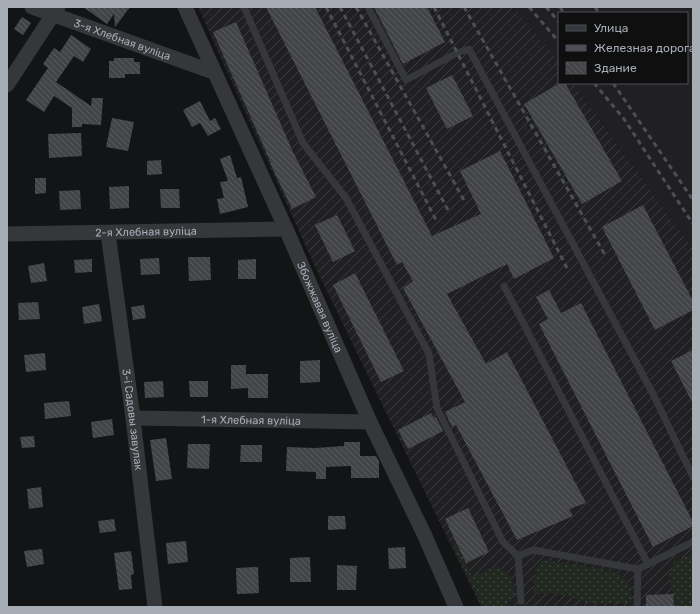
<svg xmlns="http://www.w3.org/2000/svg" width="700" height="614" font-family="Rubik,sans-serif">
<defs>
<pattern id="industrial-furrows" width="10" height="10" patternUnits="userSpaceOnUse"><rect width="10" height="10" fill="#202022"/><path d="M-1 1l2-2M0 10L10 0M9 11l2-2" fill="none" stroke="#3d3e40"/></pattern>
<pattern id="grass-dots" width="8" height="8" patternUnits="userSpaceOnUse"><rect width="8" height="8" fill="#202820"/><path d="M2 2h.1M6 6h.1" fill="none" stroke="#3d443e" stroke-width="1.8" stroke-linecap="round"/></pattern>
<pattern id="building-back-hatch" width="6" height="6" patternUnits="userSpaceOnUse"><rect width="6" height="6" fill="#434448"/><path d="M-1 5l2 2M0 0l6 6M5-1l2 2" fill="none" stroke="#5b5c60"/></pattern>
</defs>
<rect width="100%" height="100%" fill="#131415"/>
<!-- built -->
<path fill="#202022" d="M513 7H693V249L573 83H687V13H559V64Z"/>
<!-- industrial -->
<path fill="url(#industrial-furrows)" d="M198 7H513L550 51 559 64V83H573L693 249V607H481L317 271Z"/>
<!-- grass -->
<g fill="url(#grass-dots)">
<path d="M456 544 472 577 494 567C509 571 512 579 515 594L505 607H483L453 546Z"/>
<path d="M693 554V607H676L669 575 675 561Z"/>
<path d="M543 560C560 563 607 568 620 575 630 581 631 592 632 603H586L584 601 557 593 534 594C534 581 534 571 543 560Z"/>
</g>
<!-- building -->
<g fill="url(#building-back-hatch)">
<path d="M83 7H130L115 27 114 14 107 24Z"/>
<path d="M266 7H315L432 236 481 214 460 171 500 151 554 258 514 279 507 264 447 294 486 364 507 352 586 503 569 509 573 516 517 540 456 425 452 427 445 412 465 402 403 288 413 281 402 262 397 265Z"/>
<path d="M374 7H427L445 42 403 64Z"/>
<path d="M22 17 31 23 23 35 14 29Z"/>
<path d="M236 22 293 152 316 197 292 209 270 163H271L213 32Z"/>
<path d="M71 35 91 49 83 62 74 56 56 82 91 106 92 98H103L101 125 82 124V127H72V108L54 96 44 112 26 100 48 68 43 64 54 48 60 52Z"/>
<path d="M114 58H134V62H140V74H125V78H109V61H114Z"/>
<path d="M452 75 473 116 447 129 426 88Z"/>
<path d="M560 83H565L622 181 582 204 524 104Z"/>
<path d="M200 101 210 121 215 118 221 129 208 136 200 123 192 127 183 110Z"/>
<path d="M112 118 134 122 128 151 106 147Z"/>
<path d="M81 133 82 156 49 158 48 134Z"/>
<path d="M230 155 237 178 241 177 248 207 220 214 217 199 224 198 220 182 228 181 220 159Z"/>
<path d="M161 160 162 174 147 175V161Z"/>
<path d="M35 178H46V193L35 194Z"/>
<path d="M129 186V208L110 209 109 187Z"/>
<path d="M160 189H179L180 208H161Z"/>
<path d="M80 190 81 209 60 210 59 191Z"/>
<path d="M643 205 693 301V310L655 330 602 227Z"/>
<path d="M337 215 355 251 333 262 315 225Z"/>
<path d="M188 257H210L211 280 189 281Z"/>
<path d="M159 258 160 274 141 275 140 259Z"/>
<path d="M92 259V272L75 273 74 260Z"/>
<path d="M256 259V279H238V260Z"/>
<path d="M44 263 47 281 31 283 28 266Z"/>
<path d="M355 273 404 371 381 382 333 285Z"/>
<path d="M549 290 561 313 581 303 693 522V526L653 547 539 324 548 319 536 297Z"/>
<path d="M38 302 40 319 19 320 18 303Z"/>
<path d="M99 304 102 321 84 324 82 307Z"/>
<path d="M144 305 146 318 133 320 131 307Z"/>
<path d="M693 350V404L671 361Z"/>
<path d="M45 353 46 370 26 372 24 355Z"/>
<path d="M320 360V382L300 383V361Z"/>
<path d="M231 365H246V374H268V398H248V388L231 389Z"/>
<path d="M163 381 164 397 145 398 144 382Z"/>
<path d="M189 381H208V397H190Z"/>
<path d="M69 401 71 416 45 419 44 403Z"/>
<path d="M431 413 434 418 436 417 443 431 408 449 398 430Z"/>
<path d="M112 419 114 435 93 438 91 422Z"/>
<path d="M34 436 35 447 22 448 20 437Z"/>
<path d="M166 438 172 479 156 481 150 440Z"/>
<path d="M344 442H360V456H376L379 461V478H351V466L326 467V479H316V472L286 471 287 447 315 448 344 446Z"/>
<path d="M188 444H210L209 469 187 468Z"/>
<path d="M241 445H262V462H240Z"/>
<path d="M41 487 43 507 29 509 27 489Z"/>
<path d="M468 508 489 552 466 563 445 519Z"/>
<path d="M328 516H345L346 529 328 530Z"/>
<path d="M114 519 116 531 100 533 98 521Z"/>
<path d="M186 541 188 562 168 564 166 543Z"/>
<path d="M405 547 406 568 389 569 388 548Z"/>
<path d="M42 549 44 564 27 567 24 551Z"/>
<path d="M131 551 134 574 131 575 132 589 119 590 114 553Z"/>
<path d="M310 557 311 582H290V558Z"/>
<path d="M337 565 357 566 356 590H337Z"/>
<path d="M258 567 259 593 237 594 236 568Z"/>
<path d="M673 594 674 607H646V595Z"/>
</g>
<g fill="none" stroke-linecap="round" stroke-linejoin="round">
<!-- service -->
<g stroke="#35373a" stroke-width="7">
<path d="M244 7 303 143 346 198 429 354 437 408 503 542 518 556 533 550 638 569"/>
<path d="M368 7 406 80 457 53 469 49 653 394 693 477"/>
<path d="M504 286 648 564"/>
<path d="M518 556 521 601"/>
<path d="M637 607 638 569 693 542"/>
</g>
<!-- minor -->
<g stroke="#35373a" stroke-width="15">
<path id="s1" d="M32 7 213 72"/>
<path id="s2" d="M185 7 286 229 370 422 424 534 456 607"/>
<path d="M7 85 58 7"/>
<path id="s3" d="M108 233 133 418 155 607"/>
<path id="s4" d="M7 234 286 229"/>
<path id="s5" d="M133 418 370 422"/>
</g>
<!-- rail -->
<g stroke="#4c4f53" stroke-width="3" stroke-dasharray="5 4" stroke-linecap="butt">
<path d="M326 7 437 222"/>
<path d="M340 7 449 212"/>
<path d="M356 7 465 202"/>
<path d="M434 7 567 268"/>
<path d="M464 7 605 255"/>
<path d="M529 7 559 42"/>
<path d="M546 7 559 22"/>
<path d="M560 7 564 13"/>
<path d="M595 7 599 13"/>
<path d="M594 83 624 119 693 224"/>
<path d="M613 83 693 200"/>
</g>
</g>
<g text-anchor="middle" dominant-baseline="central" stroke-width="3.5" stroke-linejoin="round" paint-order="stroke">
<!-- street labels -->
<g font-size="11" fill="#a6adb5" stroke="#0f0f10">
<text stroke="none"><textPath href="#s1" startOffset="96">3-я Хлебная вуліца</textPath></text>
<text stroke="none"><textPath href="#s4" startOffset="139">2-я Хлебная вуліца</textPath></text>
<text stroke="none"><textPath href="#s2" startOffset="329">Збожжавая вуліца</textPath></text>
<text stroke="none"><textPath href="#s3" startOffset="188">3-і Садовы завулак</textPath></text>
<text stroke="none"><textPath href="#s5" startOffset="118">1-я Хлебная вуліца</textPath></text>
</g>
</g>
<!-- border -->
<rect width="700" height="614" fill="none" stroke="#a6adb5" stroke-width="16"/>
<!-- legend -->
<rect x="558" y="12" width="130" height="72" fill="#0f0f10" stroke="#4b4e52"/>
<rect x="566" y="25" width="20" height="6" fill="#35373a" stroke="#4b4e52"/>
<text x="594" y="32" font-size="12" fill="#a6adb5">Улица</text>
<rect x="566" y="45" width="20" height="6" fill="#4c4f53" stroke="#4b4e52"/>
<text x="594" y="52" font-size="12" fill="#a6adb5">Железная дорога</text>
<rect x="566" y="62" width="20" height="12" fill="url(#building-back-hatch)" stroke="#4b4e52"/>
<text x="594" y="72" font-size="12" fill="#a6adb5">Здание</text>
</svg>
